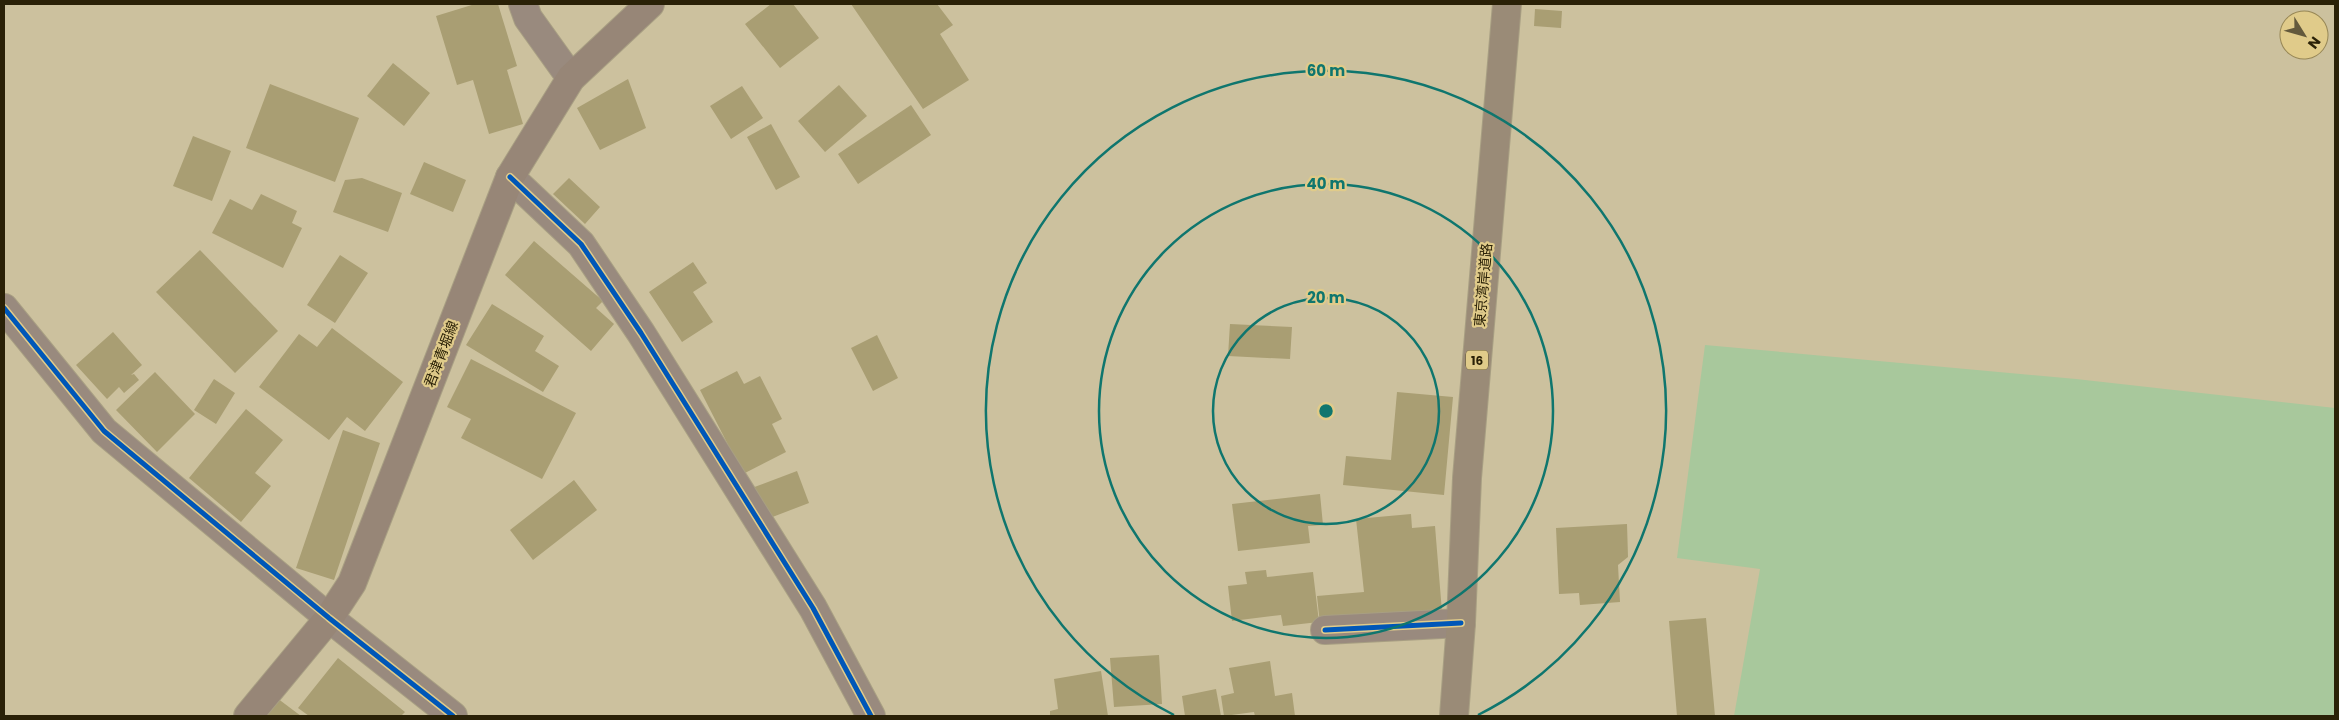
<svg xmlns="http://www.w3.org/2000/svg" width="2339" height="720" font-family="Poppins,'Noto Sans JP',sans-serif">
	<rect width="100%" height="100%" fill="#ccc19e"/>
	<path fill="#a8c89c" d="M1705,345L2076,379L2335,408V716H1734L1760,569L1677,558Z"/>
	<path fill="#a99e73" d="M475,4H498L517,66L507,70L523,124L489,134L473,80L457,85L436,16Z
		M771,4H793L819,38L780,68L745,24Z
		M851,4H937L953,25L940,34L969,80L923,109Z
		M1535,9L1562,11L1561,28L1534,26Z
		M393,63L430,93L404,126L367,96Z
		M628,79L646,128L600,150L577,108Z
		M270,84L359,118L335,182L246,148Z
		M839,85L867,116L825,152L798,121Z
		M742,86L763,118L731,139L710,106Z
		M911,105L931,135L858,184L838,154Z
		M771,124L800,177L776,190L747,137Z
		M193,136L231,151L212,201L173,186Z
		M424,162L466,180L453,212L410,194Z
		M362,178L402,193L388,232L333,212L345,180Z
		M569,178L600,207L585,224L553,194Z
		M261,194L297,211L292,223L302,228L283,268L212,233L230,199L252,210Z
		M534,241L603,301L596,308L614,324L591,351L505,275Z
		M200,250L278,331L235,373L156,292Z
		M340,255L368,273L335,323L307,305Z
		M693,262L707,283L693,292L713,322L682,342L649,292Z
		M492,304L544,336L535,351L559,366L543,392L466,345Z
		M1230,324L1292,327L1290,359L1228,356Z
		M332,328L403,382L365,431L347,417L329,440L259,387L299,334L317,347Z
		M113,332L142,365L131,375L134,374L139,380L124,393L119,387L107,399L76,365Z
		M877,335L898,378L873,391L851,348Z
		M471,359L576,413L542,479L461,438L471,419L447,407Z
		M737,371L744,384L760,376L782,419L772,424L786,452L743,474L700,390Z
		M155,372L195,414L157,452L116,410Z
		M214,379L235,393L216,424L194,410Z
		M1397,392L1453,397L1444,495L1343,485L1346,456L1391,460Z
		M246,409L283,440L255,473L271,486L241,522L189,478Z
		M343,430L380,443L334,580L296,568Z
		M797,471L809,503L762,521L749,489Z
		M574,480L597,510L533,560L510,530Z
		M1320,494L1323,525L1308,526L1310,543L1238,551L1232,504Z
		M1411,514L1412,528L1435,526L1442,612L1320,624L1317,596L1364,592L1356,519Z
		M1627,524L1628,557L1618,565L1620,602L1580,605L1579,593L1559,594L1556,528Z
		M1266,570L1267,577L1313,572L1319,622L1283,626L1281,615L1232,621L1228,586L1247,584L1245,572Z
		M1706,618L1715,716H1677L1669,621Z
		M1159,655L1162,704L1114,707L1110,658Z
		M338,658L405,712L401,716H309L298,708Z
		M1270,661L1275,696L1292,693L1295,716H1255L1254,712L1224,716L1221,696L1234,693L1229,668Z
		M1101,671L1108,716H1050V711L1058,709L1054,679Z
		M1216,689L1221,716H1185L1182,696Z
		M277,698L301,716H263Z"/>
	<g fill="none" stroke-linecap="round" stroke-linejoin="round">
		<defs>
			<path id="minor" d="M523,4L528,18L571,78
				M510,177L581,244L641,333L813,608L871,716
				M4,308L104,431L329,618L453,716
				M1325,630L1461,623"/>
			<path id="secondary" d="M248,716L329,618L352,583L510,177L571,78L650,4"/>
			<path id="trunk" d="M1454,716L1461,623L1467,478L1507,4"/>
		</defs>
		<use href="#minor" stroke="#a89f83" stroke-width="30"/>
		<use href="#secondary" stroke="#a89f83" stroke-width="30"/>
		<use href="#trunk" stroke="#a89f83" stroke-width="30"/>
		<use href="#minor" stroke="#998a7e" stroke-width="28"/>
		<use href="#secondary" stroke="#978677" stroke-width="28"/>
		<use href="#trunk" stroke="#9a8b77" stroke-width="28"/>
		<defs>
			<path id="cycleway" d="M510,177L581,244L641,333L813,608L871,716
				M4,308L104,431L329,618L453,716
				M1325,630L1461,623"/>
		</defs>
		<use href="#cycleway" stroke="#e0cb8a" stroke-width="8"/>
		<use href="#cycleway" stroke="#0057b8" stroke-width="5"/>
	</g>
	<g fill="none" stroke="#0f766e" stroke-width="2.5">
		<circle cx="1326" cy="411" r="113"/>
		<circle cx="1326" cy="411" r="227"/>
		<path d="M1174 715A340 340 0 1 1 1478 715"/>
	</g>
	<g text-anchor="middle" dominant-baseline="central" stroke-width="4.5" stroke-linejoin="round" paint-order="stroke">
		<rect fill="#e0cb8a" stroke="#61542e" stroke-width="1" x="1466" y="350.5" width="22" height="19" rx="4"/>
		<g font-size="12" font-weight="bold" fill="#2a2107">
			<text x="1477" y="360">16</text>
		</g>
		<g font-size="14" fill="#2a2107" stroke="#e0cb8a">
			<text transform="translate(1483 285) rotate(-85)">東京湾岸道路</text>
			<text transform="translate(441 354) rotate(-69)">君津青堀線</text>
		</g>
	</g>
	<circle cx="1326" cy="411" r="8" fill="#0f766e" stroke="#e0cb8a" stroke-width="2.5"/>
	<g font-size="15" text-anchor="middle" font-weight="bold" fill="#0f766e" stroke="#e0cb8a" stroke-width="4.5" stroke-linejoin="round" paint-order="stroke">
		<text x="1326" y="76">60 m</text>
		<text x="1326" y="189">40 m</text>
		<text x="1326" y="303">20 m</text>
	</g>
	<rect width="2339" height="720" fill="none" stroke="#2a2107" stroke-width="10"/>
	<g transform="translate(2304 35) rotate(127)"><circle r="24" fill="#e0cb8a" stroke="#978756"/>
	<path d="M0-4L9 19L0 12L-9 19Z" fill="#63593c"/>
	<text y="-8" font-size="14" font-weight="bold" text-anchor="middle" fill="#2a2107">N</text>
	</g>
</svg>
